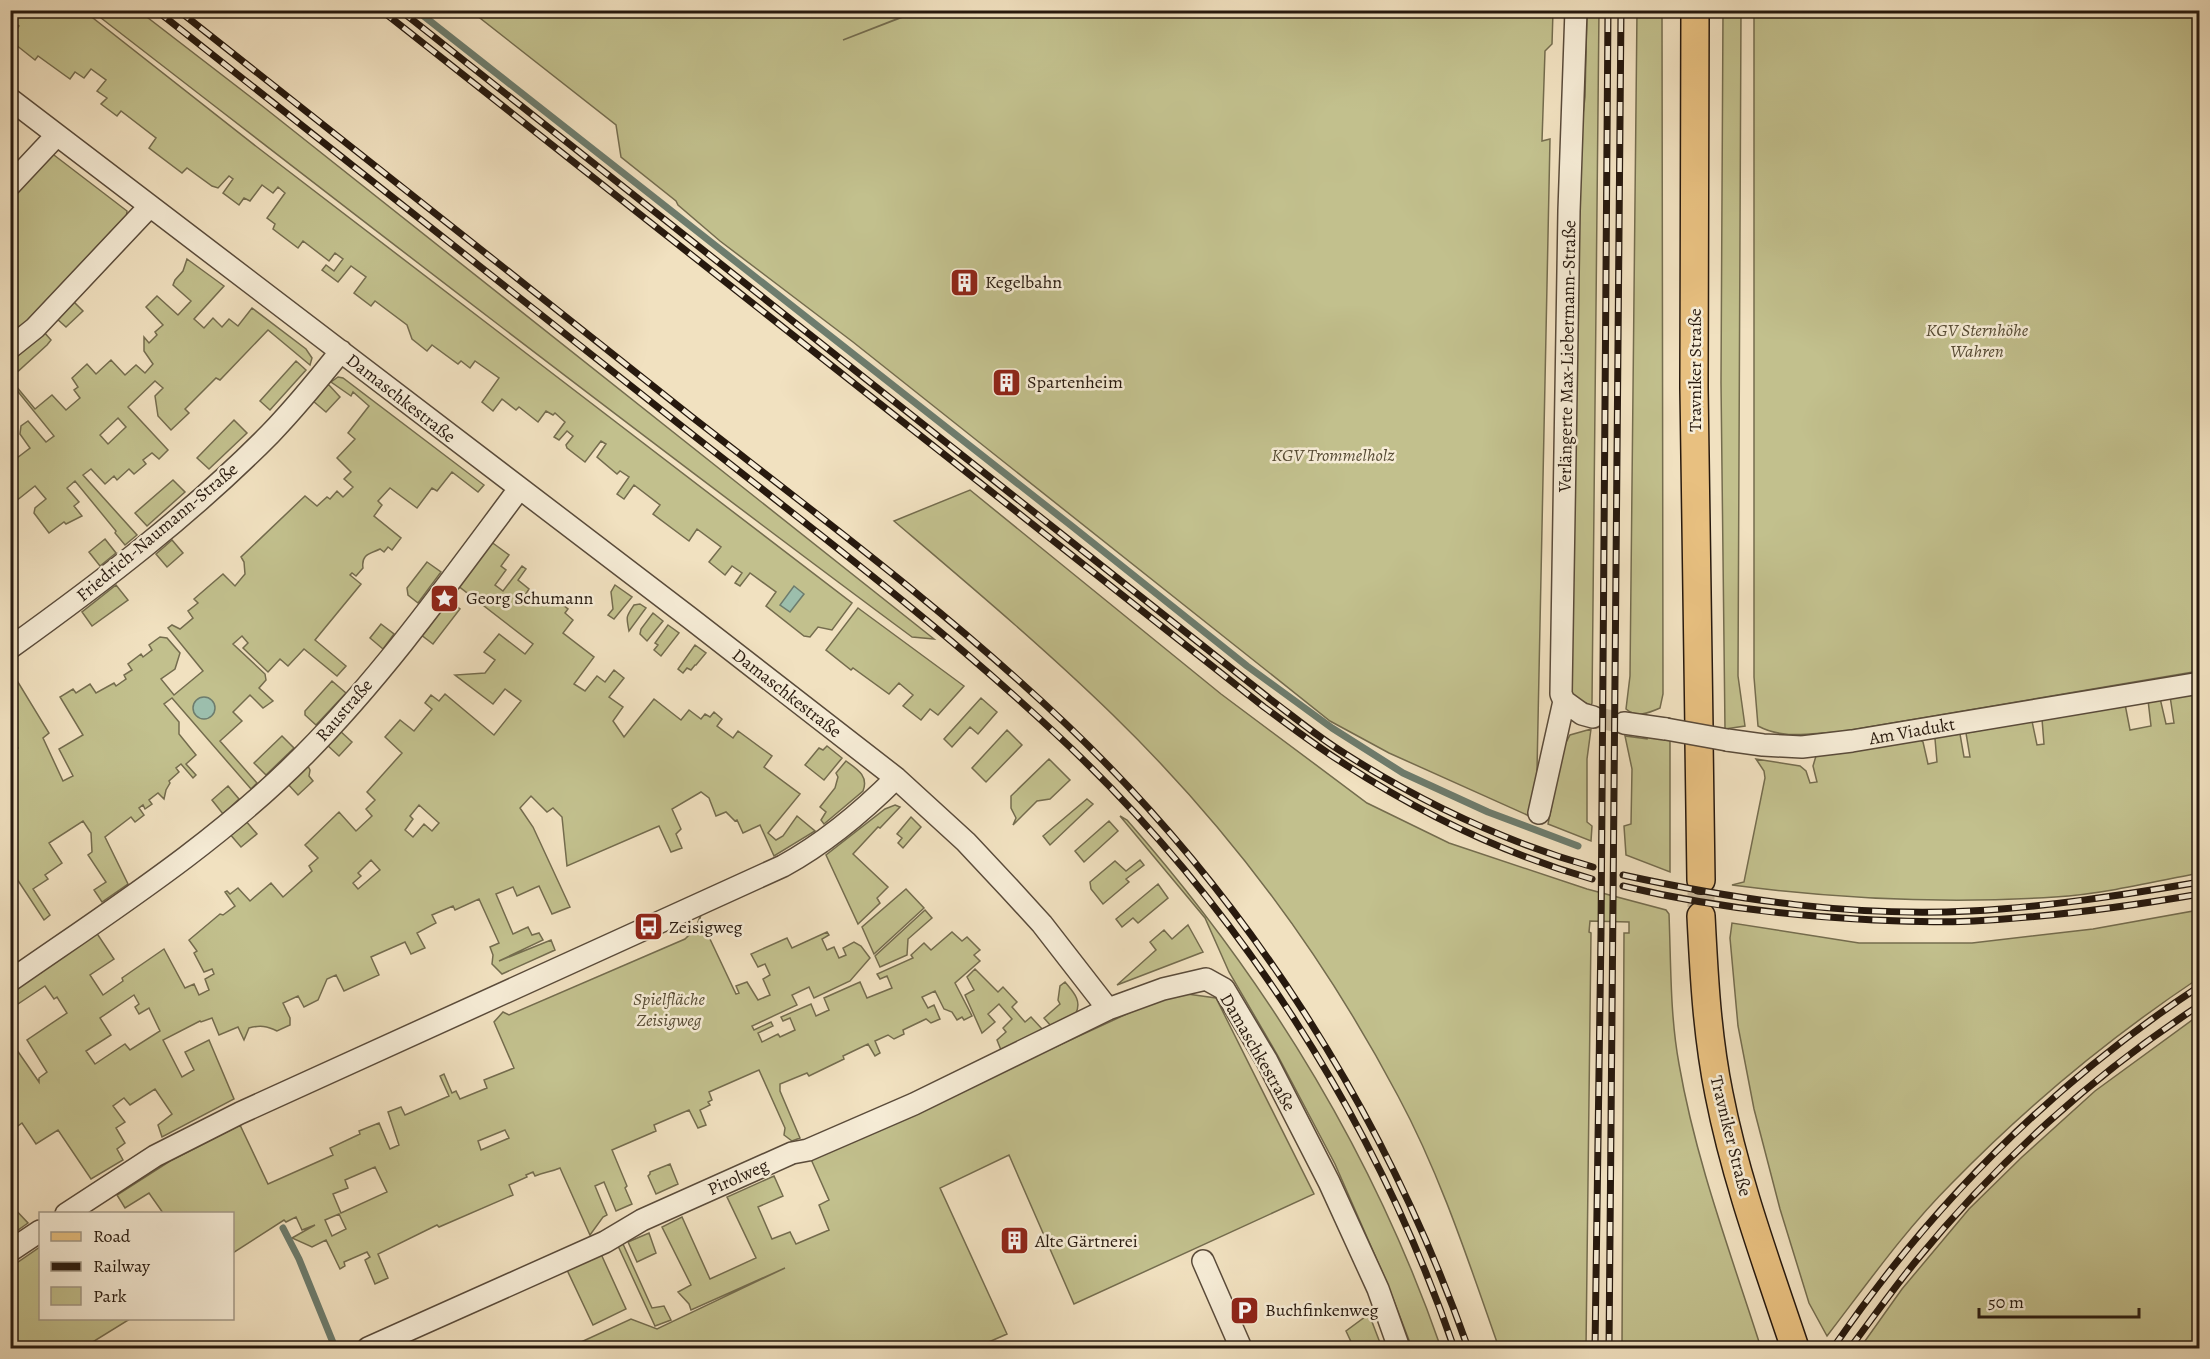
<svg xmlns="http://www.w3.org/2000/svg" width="2210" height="1359" font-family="Alegreya,serif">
	<rect width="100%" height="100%" fill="#f1e1c0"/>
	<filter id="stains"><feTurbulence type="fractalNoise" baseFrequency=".00333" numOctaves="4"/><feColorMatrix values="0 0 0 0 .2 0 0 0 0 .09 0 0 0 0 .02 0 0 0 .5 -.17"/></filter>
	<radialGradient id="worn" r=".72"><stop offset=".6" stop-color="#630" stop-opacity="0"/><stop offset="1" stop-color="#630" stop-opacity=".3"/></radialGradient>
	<path fill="#c2c08d" stroke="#746c4e" stroke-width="1.5" fill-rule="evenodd" d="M921,10L1553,11L1552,44L1545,51L1542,141L1550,139L1536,819L1389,753L1330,721L853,342L720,241L678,205L676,201L621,157L616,125L471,11H917L843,40Z
		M1599,10L1592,703L1591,705L1578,700L1571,692L1578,158L1585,97L1587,11Z
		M10,11H84L257,147L852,603L832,630L818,627L810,637L804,636L766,606L776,592L750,573L740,586L735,583L742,573L732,566L725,575L709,562L721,547L697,529L689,541L653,514L660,505L634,485L624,499L617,494L629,477L620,471L617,474L597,457L606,444L601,441L585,462L567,448L566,445L573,436L567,431L559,440L554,437L565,422L555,413L553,415L546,411L538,422L519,407L516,410L502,399L493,411L482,402L499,378L475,361L470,368L461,361L458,364L432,345L427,351L412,339L407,325L375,301L371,306L354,293L366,277L351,266L338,282L322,270L326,265L334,271L343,259L335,253L329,261L303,241L298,248L273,229L275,224L267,218L285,193L278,187L273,193L262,185L250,201L244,198L239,205L223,193L233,179L229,176L218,188L212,186L187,168L182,173L149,148L156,138L121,111L117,116L101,104L107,98L97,91L106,80L91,69L84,78L75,72L70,79L38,56L35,60L11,41V38L19,26L11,20Z
		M92,11H139L261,105L934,639L912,637C636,432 364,222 92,11Z
		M1637,11H1662L1663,694L1660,708C1649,713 1636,718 1626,709L1630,676Z
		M1723,11H1741L1738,676L1745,726L1725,729L1721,383Z
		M1754,11H2199V671L1839,732C1811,733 1784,740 1758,726L1754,677Z
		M50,152L127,211L126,221L28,320L11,335V195Z
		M187,259L224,286L194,319L204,328L213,318L222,327L229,319L238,326L252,308L306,349L312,358L310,365L268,330L220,380L216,378L185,409L189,413L171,430L158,416L155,396L163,388L155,381L128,407L168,450L159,459L152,453L143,460L146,464L134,474L129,469L117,480L114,476L105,484L91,469L83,475L137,535L125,545L115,533L116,531L75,481L67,488L79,502L74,506L82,516L66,524L64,522L49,533L34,513L35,508L46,499L35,486L11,505V458L13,461L30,448L20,434L21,426L28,421L46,442L54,436L11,383V380L35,409L52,395L66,410L80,398L74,390L78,387L72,378L87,364L96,374L111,360L125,375L136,365L145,373L153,364L144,351V337L149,343L157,335L155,332L163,325L146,307L157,296L178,315L191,301L173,285L175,280L183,271ZM118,418L126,427L108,444L100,435Z
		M74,302L83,311L66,327L56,318Z
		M43,331L51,340L47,345L14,375L11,370L10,359Z
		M296,361L306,370L270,410L260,401Z
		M338,377L343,378L484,485L478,492L452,472L437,491L432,488L417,508L390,488L378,501L382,505L374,516L401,538L392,550L388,547L384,552L380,549C370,554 361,554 363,568L356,576L352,573L350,575L361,584L315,640L346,666L337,676L304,649L288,666L280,659L268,672L243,648L248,643L242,636L233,644L265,674L266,680L259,688L273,701L263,708L250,695L233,712L242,721L220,741L257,783L251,789L172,698L164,704L179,722V734L196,755L186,764L196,775L193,778L181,764L176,768L179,772L169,781L170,783L166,790L164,799L158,793L149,800L152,804L145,809L143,805L139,808L144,815L135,822L131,817L105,837L128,884L102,902L94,890L106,882L88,855L92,852L91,833L83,821L49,843L62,863L45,875L48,879L33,889L50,915L44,920L11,870V786L16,782L11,774V753L18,748L11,735L10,669L49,733L43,738L63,781L73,776L59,749L83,735L60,697L73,689L76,693L90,684L96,693L114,683L116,686L126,679L124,675L132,670L128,664L141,654L143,657L152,650L149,645L160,637L167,638L180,653L175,669L161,679L174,695L203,671L168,628L172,625L180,629L193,618L188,611L198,603L194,599L223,574L235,586L245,574L244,562L241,557L305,496L317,506L327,497L330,499L337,491L343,497L353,487L344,479L351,472L337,458L355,439L348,433L369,406L353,392L351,396L331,382Z
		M328,384L340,397L326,412L313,401Z
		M234,420L247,433L209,469L197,458Z
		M173,480L185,492L147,526L135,513Z
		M970,490L1221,694L1367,803L1449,843L1587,889L1666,910L1669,914C1671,964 1670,1015 1679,1064C1696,1162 1731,1254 1761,1348H1622L1624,933H1629V922L1590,921L1589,932L1591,933L1586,1348H1499C1469,1263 1441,1176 1398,1096C1324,956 1227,826 1113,715C1043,647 968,584 894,521Z
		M105,539L116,553L100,566L89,552Z
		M172,540L183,553L167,567L156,554Z
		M490,541L509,555L501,566L506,570L495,585L503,591L522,566L526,569L518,580L529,589L522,600L527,604L534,595L545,603L551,596L568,609L565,613L573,620L563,633L594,657L574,684L585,691L597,676L605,682L614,670L624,678L609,697L623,707L613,721L624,737L654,699L681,720L689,710L701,719L705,714L710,717L714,712L722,719L717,726L733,738L738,731L772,756L764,767L800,794L768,833L776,840L783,836L797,816L815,831L774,856L760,825L743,833L737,820L735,821L726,812L716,816L709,798L701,792L672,809L681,829L676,834L682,848L671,852L659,826L567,866L562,817L553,808L547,812L531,796L520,808L533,827L570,907L552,914L539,886L517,896L513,887L496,894L513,934L528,927L532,935L539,933L543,940L499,961L551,940L555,950L502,974L492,964L493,955L490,947L499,943L479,899L455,910L453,906L432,915L436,923L417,933L425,948L411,954L405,942L371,957L379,975L344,991L336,975L327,979L318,1000L304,1007L298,996L283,1003L290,1018V1025L277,1031C267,1026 260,1025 249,1028L244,1040L238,1027L219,1035L212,1018L201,1022L200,1021L163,1040L182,1077L194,1070L185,1052L209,1040L234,1099L162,1137L158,1125L172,1114L155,1089L130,1105L124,1098L113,1106L125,1122L116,1128L125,1143L117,1149L123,1160L91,1179L58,1130L36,1144L22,1123L11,1131L10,1066L14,1058L11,1052L10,1040L39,1082V1078L47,1072L27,1040L67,1013L57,997L54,999L45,986L12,1008L11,991L96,932L114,959L90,975L103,995L123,981L122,978L164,949L185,988L194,984L199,995L209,990L205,979L214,974L212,969L204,972L194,953L197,951L189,940L220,914L223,915L235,906L225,892L227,891L230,894L238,888L250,901L271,883L283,897L312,871L309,866L318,858L305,845L339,812L356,831L372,816L366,809L375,800L367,792L402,753L385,737L400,720L414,731L432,709L425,703L431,695L439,701L445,694L494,735L521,701L505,689L493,704L455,675L485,673L495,660L484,652L499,634L525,654L533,644L457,585ZM419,805L439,823L432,831L424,824L413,837L405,830L413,819L410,816ZM371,860L380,870L358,889L353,883L361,876L358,873ZM134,995L139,1004L135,1007L139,1014L149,1008L160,1031L130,1050L125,1044L95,1064L86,1051L111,1035L100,1018Z
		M427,562L441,572L418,603L408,595L407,588Z
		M116,585L128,600L92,626L82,612Z
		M615,585L632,597L614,619L608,615L613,609L611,592Z
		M447,599L460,609L433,644L420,634Z
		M640,604L646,608L629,631C626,616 626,617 634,605Z
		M858,608L964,686L938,715L930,709L921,720L903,706L913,695L899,683L889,694L853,668L851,670L826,650Z
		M653,613L663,621L647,641L640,634L641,629Z
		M381,624L394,634L383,649L370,638Z
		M668,625L679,633L661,656L654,650L658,645L655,643Z
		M695,645L706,653L696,665H695L691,670L687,668L683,673L678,669Z
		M332,681L346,693L316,725L305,715V711Z
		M2199,693V873C2154,882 2102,894 2055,897C1947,904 1839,899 1732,885L1744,882L1765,778L1764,771L1756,759L1800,766L1806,771L1810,783L1817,782L1813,766L1816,756L1920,740L1923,742L1928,764L1937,762L1935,739L1938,737L1960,734L1964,757H1970L1966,733L2032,721L2037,745L2044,744L2042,719L2125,704L2130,730L2151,726L2148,700L2160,698L2166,724L2174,723L2170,696Z
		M981,698L997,712L978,734L970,727L952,747L944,739Z
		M1591,729L1587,759V822L1592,826L1591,841L1548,824L1563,748L1570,735Z
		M339,730L352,742L339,756L326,744Z
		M1007,730L1022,745L986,782L972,768Z
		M1647,732L1670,737V872L1626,855L1624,826L1631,824L1632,769L1625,736L1647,739Z
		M282,736L294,748L266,775L254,763Z
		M827,746L842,758L824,780L805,765L819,748L823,750Z
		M1049,759L1070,780L1050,799L1037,801L1013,825L1016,818L1011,808V796Z
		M846,761C857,769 869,776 863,791L824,824L821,820L826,812L820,807L835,788L838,777L836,773Z
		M307,764L310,770L309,776L313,781L298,795L287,783Z
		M228,786L239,799L223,814L212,800Z
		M1087,799L1093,804L1050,845L1043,836Z
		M895,805L900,807L880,828L878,827L853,854L888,887L877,898L880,903L858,924L826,855L885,809Z
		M1120,816L1127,820C1264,976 1373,1152 1441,1348H1412L1387,1283L1335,1164L1278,1056L1229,972L1205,918Z
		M911,817L921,827L903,848L898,843L902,838L897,834Z
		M245,820L257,834L241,847L229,833Z
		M1109,821L1118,831L1084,862L1075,851Z
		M1140,860L1144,865L1126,879L1129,882L1103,904L1091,889L1090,882L1115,861L1126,871Z
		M1158,884L1168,898L1138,923L1133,918L1122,927L1116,919Z
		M906,889L924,908L874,954L862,927Z
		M925,910L932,918L908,939L907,955L880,967L875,956Z
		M2199,910V978C2109,1038 2027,1106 1951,1184C1905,1230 1867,1284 1827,1336L1809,1303L1780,1209L1754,1109L1738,1026L1730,938L1732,923L1859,943H1972L2093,929Z
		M702,912L700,918L736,994L739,993L736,986L747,982L758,1000L770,995L763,979L770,975L765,964L758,967L751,954L787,938L792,948L827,932L829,935L822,939L827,950L834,947L839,958L846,955L843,948L854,942L861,946L870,958L850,981L814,998L809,987L792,995L797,1005L752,1026L754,1030L771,1022L773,1026L758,1033L762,1042L778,1034L780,1037L795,1030L790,1018L783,1021L781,1017L811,1004L816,1016L829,1010L824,998L860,982L867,998L892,988L887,976L880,979L877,974L913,958L911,955L924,943L931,950L952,932L962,941L967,937L980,950L974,955L980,961L955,983L972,1016L964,1020L962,1017L957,1020L952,1012L944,1009L935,991L922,997L928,1008L934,1005L940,1019L931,1023L926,1019L903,1030L904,1034L894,1039L888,1035L875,1041L880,1053L875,1056L868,1044L843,1056L844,1059L809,1076L807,1073L780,1084V1091L800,1138L792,1141L784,1135L785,1128L759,1070L709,1092L712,1100L708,1102L710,1105L700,1110L706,1125L698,1128L689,1110L654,1125L656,1131L612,1150L627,1186L625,1188L632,1204L616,1211L604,1182L595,1186L607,1215L603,1217L590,1235L560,1168C551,1172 544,1172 535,1176L533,1172L526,1175L527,1177L509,1185L513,1195L439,1227L437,1225L378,1254L388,1278L375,1284L365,1260L370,1257L367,1252L344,1262L345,1266L340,1269L326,1240L312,1247L292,1238L315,1225L302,1230L296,1217L286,1222L284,1220L233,1253L232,1214L163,1213L149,1193L125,1208L117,1195L170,1161L240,1125L268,1184L333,1155L330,1148L360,1134L359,1131L379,1123L390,1149L399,1145L388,1112L401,1107L405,1115L449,1096L440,1076L444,1074L452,1093L456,1091L460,1099L487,1088L484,1080L514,1068L494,1022L503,1012L509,1015L685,939L695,929ZM505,1130L509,1138L481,1150L478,1141ZM375,1167L387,1192L341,1213L333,1194L348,1188L345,1180ZM339,1214L346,1229L332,1236L325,1220Z
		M1188,925L1203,952L1117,985L1156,950L1150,942L1164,930L1172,939Z
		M975,969L998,992L1003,987L1017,1002L1012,1007L1025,1022L1031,1017L1043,1030L1001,1050L997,1040L1006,1032L1003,1028L1012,1019L999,1004L988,1014L995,1022L982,1033L965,995L974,990L967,977Z
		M1065,982C1073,992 1082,1000 1076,1013L1051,1026L1044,1018L1060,1004L1058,1000L1060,986Z
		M1180,993L1216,998L1314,1194L1074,1304L1009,1155L940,1188L1007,1334L975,1348H568L631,1319L657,1329L785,1268L691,1310L689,1304L678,1292L691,1285L662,1227L682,1217L710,1279L756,1258L727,1197L774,1176L783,1196L758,1207L772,1239L790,1232L796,1244L829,1230L819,1205L829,1200L810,1157L913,1113L1131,1012Z
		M2199,1015V1348H1860L1902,1289L1969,1209L2022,1157L2095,1091Z
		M670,1164L678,1184L656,1194L648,1176L650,1174V1172Z
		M11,1205L28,1223L11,1235H10Z
		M649,1233L656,1253L637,1262L628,1242Z
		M623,1244L652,1308L664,1306L671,1320L655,1326L618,1246Z
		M40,1247V1318L130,1319L83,1348H11V1267Z
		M601,1254L626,1309L593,1325L567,1270Z
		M1369,1314L1382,1348H1354L1346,1331Z"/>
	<path fill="#9cbeac" stroke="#6d7c6d" stroke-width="1.5" d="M794,586L804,594L790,612L780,605Z
		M193 708a11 11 0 1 1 22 0a11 11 0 1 1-22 0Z"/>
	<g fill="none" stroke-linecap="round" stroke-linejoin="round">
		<path stroke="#6d7c6d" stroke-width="7" d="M416,10L1073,527L1247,666L1332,728L1403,773L1488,812L1578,846
			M283,1228L299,1259L334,1345H336"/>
		<path stroke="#c9b99c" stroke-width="21" stroke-dasharray="21 10" stroke-linecap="butt" d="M1593,717L1624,723"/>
		<path stroke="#c9b99c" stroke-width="27" stroke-dasharray="27 14" stroke-linecap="butt" d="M1701,880V916"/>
		<defs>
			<path id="minor" d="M10,99L690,618L896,778L966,842L1010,889L1042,924L1108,1009
				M10,185L56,136
				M10,348L35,328L150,206
				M10,648C102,582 191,514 270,434C295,408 318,380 341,351
				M1564,701L1561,694L1569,211L1576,10
				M1564,701L1582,714L1593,717
				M1624,723L1666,729
				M1727,740L1763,745L1802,747L1852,741L2200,683
				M1539,813L1564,701
				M10,981C112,910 217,843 305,754C385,673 451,580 519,489
				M66,1214L155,1156L240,1113L783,866C825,843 862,812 896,778
				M10,1251L40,1231
				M1203,1261L1241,1348
				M368,1348L605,1242L642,1220L792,1153L808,1150L914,1104L1108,1009L1163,989L1206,979L1224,989L1267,1061L1329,1182L1378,1289L1399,1348"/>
			<path id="major" d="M1695,10L1694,388L1699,729
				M1699,741L1701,880
				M1701,916C1704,975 1707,1035 1719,1094C1736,1181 1767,1264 1795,1348"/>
		</defs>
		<use href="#minor" stroke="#5a4b3a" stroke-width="24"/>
		<use href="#major" stroke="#27190e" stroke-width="30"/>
		<use href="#minor" stroke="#f6ecd6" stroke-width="21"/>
		<use href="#major" stroke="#e8c080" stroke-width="27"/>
		<defs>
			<path id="rail" d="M156,10C330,148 505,286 679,424C806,524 935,621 1054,732C1235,900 1374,1115 1454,1348
				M178,10C350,146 521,281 692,417C819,516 949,613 1066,724C1248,897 1385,1112 1468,1348
				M381,10L1264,707C1290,726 1316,746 1343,763C1420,813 1504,854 1592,879
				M400,10L1270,699C1294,717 1318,737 1344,753C1421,802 1505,842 1593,867
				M1623,875C1737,900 1853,917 1970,911C2047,907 2123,895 2200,882
				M1623,886C1706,906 1789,916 1874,920C1907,921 1941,923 1974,921C2050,917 2125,907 2200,894
				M1595,1348L1601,933L1608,10
				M1609,1348L1621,10
				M1833,1348C1931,1205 2054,1082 2200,986
				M1850,1348C1872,1319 1893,1289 1916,1261C1996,1163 2094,1074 2200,1005"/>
		</defs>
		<use href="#rail" stroke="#27190e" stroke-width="7"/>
		<use href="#rail" stroke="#f6ecd6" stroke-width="4.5" stroke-dasharray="14" stroke-linecap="butt"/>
		<defs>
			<path id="minor-bridge" d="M1666,729L1727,740"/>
		</defs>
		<use href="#minor-bridge" stroke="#5a4b3a" stroke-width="24" stroke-linecap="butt"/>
		<use href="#minor-bridge" stroke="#f6ecd6" stroke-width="21"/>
	</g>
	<defs>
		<symbol id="building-square" viewBox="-11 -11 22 22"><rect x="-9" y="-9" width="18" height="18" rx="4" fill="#8f2418" stroke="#f6ecd6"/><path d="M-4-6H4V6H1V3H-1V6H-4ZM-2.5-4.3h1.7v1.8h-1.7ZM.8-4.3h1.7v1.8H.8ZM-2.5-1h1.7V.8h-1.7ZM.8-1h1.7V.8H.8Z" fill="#fff"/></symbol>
		<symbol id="sight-square" viewBox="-11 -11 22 22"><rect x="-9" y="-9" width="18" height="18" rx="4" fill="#8f2418" stroke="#f6ecd6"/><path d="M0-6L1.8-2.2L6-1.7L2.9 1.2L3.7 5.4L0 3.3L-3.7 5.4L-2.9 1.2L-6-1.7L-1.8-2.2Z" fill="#fff"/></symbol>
		<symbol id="bus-square" viewBox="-11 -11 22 22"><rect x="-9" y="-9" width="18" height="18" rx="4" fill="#8f2418" stroke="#f6ecd6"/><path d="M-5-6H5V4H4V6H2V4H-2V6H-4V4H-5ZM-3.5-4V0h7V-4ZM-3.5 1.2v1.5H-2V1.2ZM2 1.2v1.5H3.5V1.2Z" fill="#fff"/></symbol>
		<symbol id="parking-square" viewBox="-11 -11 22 22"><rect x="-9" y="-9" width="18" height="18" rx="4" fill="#8f2418" stroke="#f6ecd6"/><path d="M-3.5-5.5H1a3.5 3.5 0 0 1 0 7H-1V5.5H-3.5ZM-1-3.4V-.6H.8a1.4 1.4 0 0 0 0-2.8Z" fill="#fff"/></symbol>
	</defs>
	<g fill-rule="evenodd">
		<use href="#building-square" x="948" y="266" width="33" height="33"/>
		<use href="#building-square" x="990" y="366" width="33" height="33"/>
		<use href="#sight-square" x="428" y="582" width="33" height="33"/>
		<use href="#bus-square" x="632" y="910" width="33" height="33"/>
		<use href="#building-square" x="998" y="1224" width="33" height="33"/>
		<use href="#parking-square" x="1228" y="1294" width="33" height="33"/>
	</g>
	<g text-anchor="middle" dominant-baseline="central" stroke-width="5" stroke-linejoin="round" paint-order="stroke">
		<g font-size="18" fill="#27190e" stroke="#f6ecd6" text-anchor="start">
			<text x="985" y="282">Kegelbahn</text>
			<text x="1027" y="382">Spartenheim</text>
			<text x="466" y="598">Georg Schumann</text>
			<text x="669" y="927">Zeisigweg</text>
			<text x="1035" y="1241">Alte Gärtnerei</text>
			<text x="1265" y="1310">Buchfinkenweg</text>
		</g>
		<g font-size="18" font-style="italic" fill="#564b34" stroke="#f6ecd6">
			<text x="1977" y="330">KGV Sternhöhe<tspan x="1977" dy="21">Wahren</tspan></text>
			<text x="1333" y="455">KGV Trommelholz</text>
			<text x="669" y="999">Spielfläche<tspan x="669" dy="21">Zeisigweg</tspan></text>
		</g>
		<g font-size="18" fill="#27190e" stroke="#f6ecd6">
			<text transform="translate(1567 356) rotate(-89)">Verlängerte Max-Liebermann-Straße</text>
			<text transform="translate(1695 370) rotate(-90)">Travniker Straße</text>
			<text transform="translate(401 398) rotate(38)">Damaschkestraße</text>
			<text transform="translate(157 532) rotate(-40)">Friedrich-Naumann-Straße</text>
			<text transform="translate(787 693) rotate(38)">Damaschkestraße</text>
			<text transform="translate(344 710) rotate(-49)">Raustraße</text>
			<text transform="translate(1912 731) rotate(-10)">Am Viadukt</text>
			<text transform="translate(1258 1052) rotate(60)">Damaschkestraße</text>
			<text transform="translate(1731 1136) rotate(76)">Travniker Straße</text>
			<text transform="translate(738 1177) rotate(-24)">Pirolweg</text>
		</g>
	</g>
	<rect width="2210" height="1359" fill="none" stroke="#f1e1c0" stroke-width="36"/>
	<rect x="12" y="12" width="2186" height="1335" fill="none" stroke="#27190e" stroke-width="3"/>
	<rect x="18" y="18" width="2174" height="1323" fill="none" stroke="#27190e" stroke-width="1.5"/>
	<rect x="39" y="1212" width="195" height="108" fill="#f6ecd6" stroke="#a39886" stroke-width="1.5"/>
	<rect x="51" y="1232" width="30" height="9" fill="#e8c080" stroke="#a39886" stroke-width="1.5"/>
	<text x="93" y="1242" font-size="18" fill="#27190e">Road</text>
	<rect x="51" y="1262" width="30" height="9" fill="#27190e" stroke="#a39886" stroke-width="1.5"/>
	<text x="93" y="1272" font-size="18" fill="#27190e">Railway</text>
	<rect x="51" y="1287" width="30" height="18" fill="#c2c08d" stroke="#a39886" stroke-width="1.5"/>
	<text x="93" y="1302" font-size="18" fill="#27190e">Park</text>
	<path d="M1979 1308v9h160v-9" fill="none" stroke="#27190e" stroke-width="3"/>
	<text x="1988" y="1308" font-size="18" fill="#27190e" stroke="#f6ecd6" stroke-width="4.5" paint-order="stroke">50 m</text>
	<rect width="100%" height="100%" filter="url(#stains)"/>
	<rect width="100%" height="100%" fill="url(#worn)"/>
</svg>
